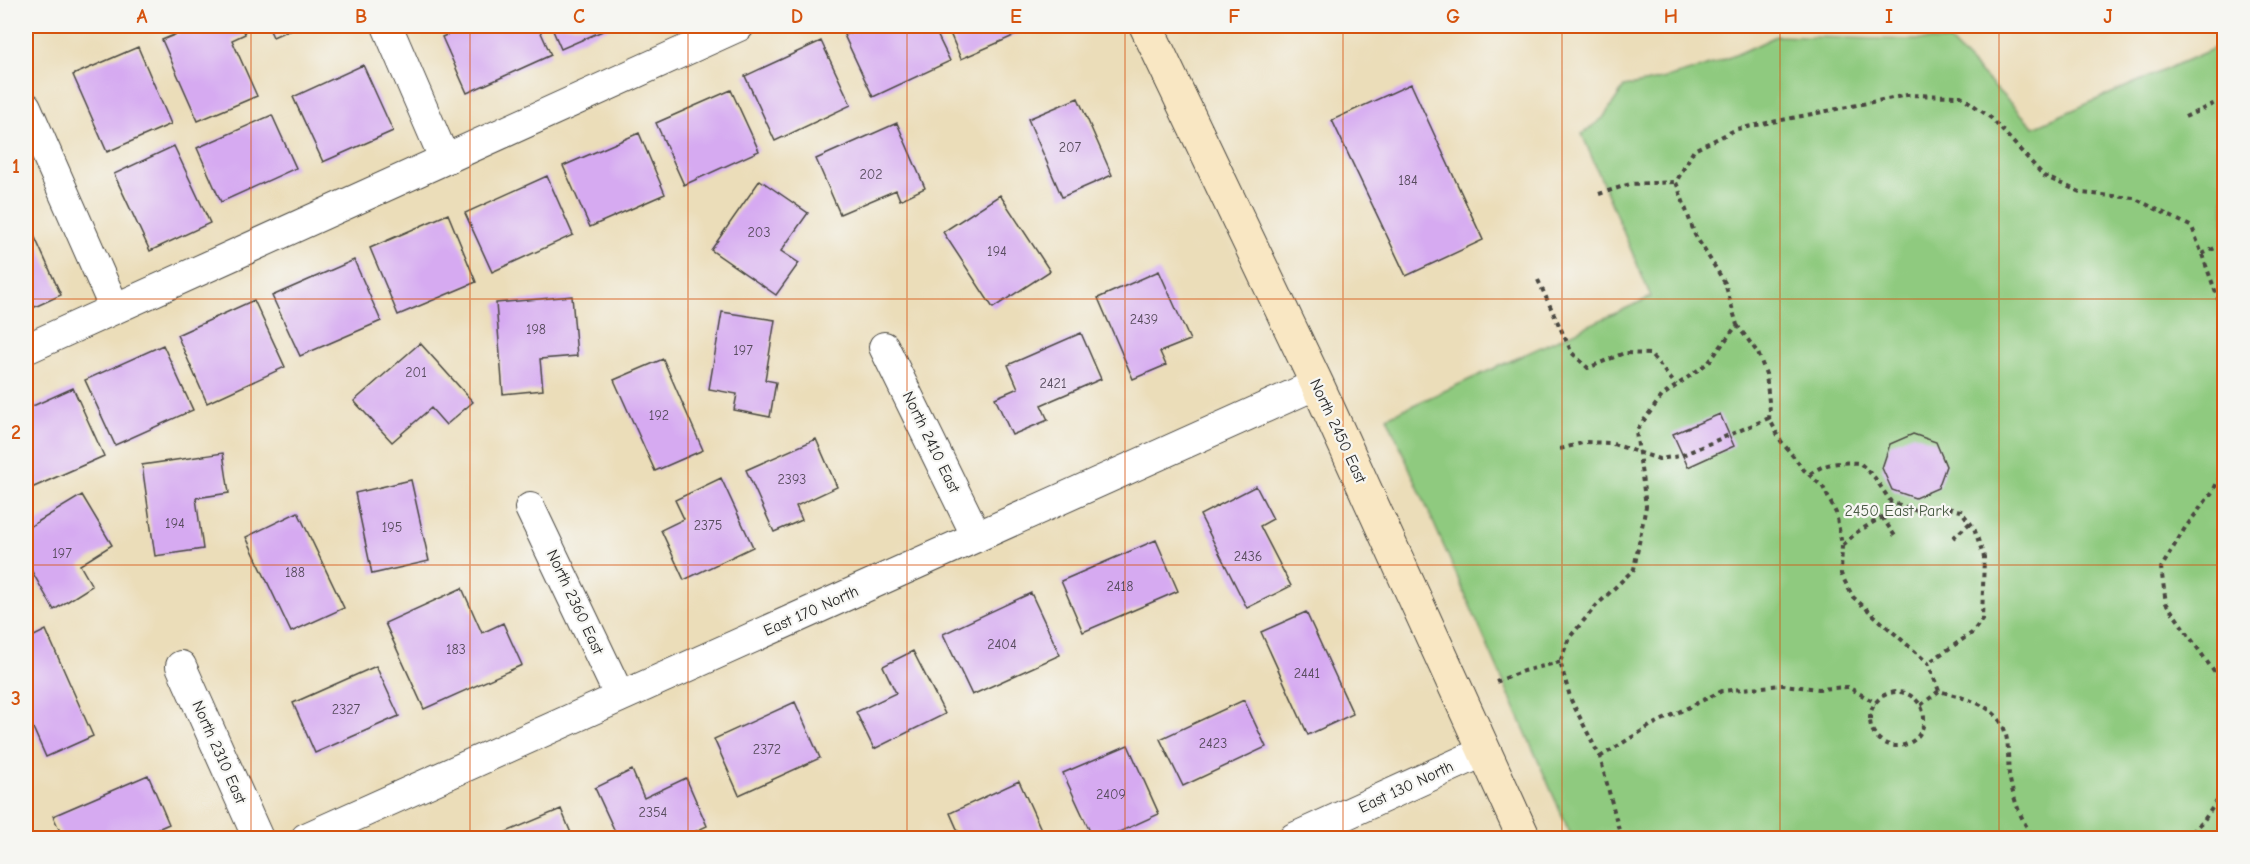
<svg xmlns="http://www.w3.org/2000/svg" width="2250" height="864" font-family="'Comic Neue',sans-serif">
	<rect width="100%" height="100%" fill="#f6f6f2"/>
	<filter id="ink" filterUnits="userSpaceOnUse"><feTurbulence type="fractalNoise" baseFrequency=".0167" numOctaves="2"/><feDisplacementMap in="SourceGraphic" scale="12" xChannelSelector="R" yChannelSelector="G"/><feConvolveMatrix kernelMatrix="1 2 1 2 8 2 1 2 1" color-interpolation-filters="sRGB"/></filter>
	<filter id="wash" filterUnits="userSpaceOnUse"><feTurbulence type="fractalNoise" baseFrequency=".008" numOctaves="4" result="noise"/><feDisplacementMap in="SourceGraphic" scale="24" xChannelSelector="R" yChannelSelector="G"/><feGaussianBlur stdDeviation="1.35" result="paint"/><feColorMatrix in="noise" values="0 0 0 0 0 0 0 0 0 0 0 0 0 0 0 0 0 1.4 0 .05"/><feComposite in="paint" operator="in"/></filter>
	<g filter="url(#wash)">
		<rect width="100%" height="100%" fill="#ebddb9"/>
		<path fill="#8fca7f" stroke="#5d7a55" stroke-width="1.5" d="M1776,36L1949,41L2034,127L2224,44V838H1572L1387,417L1651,297L1582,134L1603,118L1624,87C1680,77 1725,62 1776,36Z"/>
		<g id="blocks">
			<path fill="#d6aaf1" d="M196,26H242L245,34L232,40L257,96L198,121L162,40Z
				M268,26H298L273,37Z
				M467,26H538L551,55L467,93L442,37Z
				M551,26H614L561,49Z
				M864,26H933L950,61L873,97L844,35Z
				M947,26H1036L961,59Z
				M821,41L851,105L775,141L745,76Z
				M138,47L171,124L107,152L73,75Z
				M363,65L393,131L323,162L293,97Z
				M1411,84L1483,240L1406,276L1332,120Z
				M731,90L759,151L684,185L656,123Z
				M1078,98L1112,175L1062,197L1028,119Z
				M272,115L296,168L221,202L197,148Z
				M897,123L925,188L900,200L896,190L840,214L816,159Z
				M639,133L665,194L590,227L563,166Z
				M174,146L210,223L150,251L114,174Z
				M547,176L573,235L492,272L465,213Z
				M760,180L808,213L781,251L799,263L776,295L711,250Z
				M1000,195L1050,271L993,308L943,232Z
				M448,214L476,282L398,315L370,248Z
				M28,222L61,295L26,311V223Z
				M354,260L381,321L300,356L272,296Z
				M1159,271L1190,340L1160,352L1166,365L1133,379L1098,298Z
				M572,296L577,356L540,359L543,390L503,394L496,303Z
				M254,300L285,367L207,403L177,335Z
				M722,312L775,320L765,380L776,382L770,417L734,410L737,394L709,389Z
				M1081,333L1101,379L1041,405L1048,420L1012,435L995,398L1018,388L1008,365Z
				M420,343L473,402L446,425L431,408L392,442L354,401Z
				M163,345L193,410L115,445L85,380Z
				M663,359L703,450L655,471L614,380Z
				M73,388L104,456L27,490L26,409Z
				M1720,414L1734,446L1688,467L1673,434Z
				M1913,434L1936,442L1946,466L1938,488L1915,498L1892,490L1882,468L1890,444Z
				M816,439L837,487L796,506L802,520L774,532L746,470Z
				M223,453L229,493L196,498L203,549L155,556L142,465Z
				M721,478L753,547L684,580L661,530L684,519L675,500Z
				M411,480L429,561L372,574L355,493Z
				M1256,486L1273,519L1260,526L1291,586L1247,608L1200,515Z
				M82,495L112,545L80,565L92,586L54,610L26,561V529Z
				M298,512L344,608L291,632L246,537Z
				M1156,540L1178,591L1083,632L1061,581Z
				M462,588L482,633L503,623L522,665L424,709L385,623Z
				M1031,593L1060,655L972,695L943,634Z
				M1306,612L1353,714L1308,735L1261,632Z
				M46,630L93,736L46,757L26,712V640Z
				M913,651L945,714L874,749L856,712L896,693L883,666Z
				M376,666L399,716L315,753L293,703Z
				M1244,700L1266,747L1183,786L1160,739Z
				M795,702L820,758L739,795L714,739Z
				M1128,745L1159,814L1106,838H1093L1063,773Z
				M632,770L644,798L686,778L707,826L694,832L697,838H618L595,788Z
				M148,775L169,824L137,838H63L53,816Z
				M1019,781L1045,838H961L950,813Z
				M561,809L573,838H492Z"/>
		</g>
	</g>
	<g filter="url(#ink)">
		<use href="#blocks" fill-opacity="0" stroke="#484640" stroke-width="1.5"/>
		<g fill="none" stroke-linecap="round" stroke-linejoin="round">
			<defs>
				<path id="street" d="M387,26L444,158
					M26,107L114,307
					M884,347L977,537
					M26,349L739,26
					M530,508L620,697
					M181,666L258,838
					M306,838L1317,384
					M1294,838L1485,751"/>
				<path id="secondary" d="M1146,26L1317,384L1524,838"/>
			</defs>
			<use href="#street" stroke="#484640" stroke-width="32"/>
			<use href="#secondary" stroke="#484640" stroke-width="35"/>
			<path stroke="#484640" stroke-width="4" stroke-dasharray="4.5 4.5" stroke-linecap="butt" d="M2185,117L2224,99
				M1599,194L1630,184L1676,182
				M2202,254L2224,244
				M1538,280L1572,353L1588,368L1624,353L1650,354L1676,385
				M1737,325L1758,353L1766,374L1770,411L1769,418L1781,441L1804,470L1823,487L1836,513L1842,545L1841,574L1853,597L1928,663L1939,691
				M1560,449L1586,442L1610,443L1659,459L1680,456L1769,418
				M2224,468L2213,491L2185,528L2161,568L2166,603L2224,686
				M1810,474C1826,462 1841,462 1860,463L1875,478L1891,502L1920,512L1943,507L1961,511L1974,528L1984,557L1982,620L1972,633L1928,663
				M1882,517L1895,536
				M1953,538L1970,523
				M1843,545L1857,532L1884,516L1891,502
				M1496,682L1523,671L1560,662
				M1870 719a27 27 0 1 1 54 0a27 27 0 1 1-54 0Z
				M1921,705L1939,691C1956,696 1985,702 1997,717C2011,733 2007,755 2009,774C2013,798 2020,819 2034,838
				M1600,757L1650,726L1722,691L1782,685L1819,689L1848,687L1876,703
				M1621,838L1600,757L1571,700L1560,662L1569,638L1596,606L1634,569L1646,506L1636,431L1662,396L1709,362L1737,325L1725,283L1695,235L1676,182L1694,150L1737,129L1907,95L1961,96L1991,118L2044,176L2082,193L2134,198L2192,227L2224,315
				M2185,838L2204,820L2224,791"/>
			<use href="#street" stroke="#fff" stroke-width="30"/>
			<use href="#secondary" stroke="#f9e7c3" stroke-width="33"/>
		</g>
	</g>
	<path fill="none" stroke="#d5540f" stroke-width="1.5" stroke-opacity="0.55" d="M251,26V838M470,26V838M688,26V838M907,26V838M1125,26V838M1343,26V838M1562,26V838M1780,26V838M1999,26V838M26,299H2224M26,565H2224"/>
	<g text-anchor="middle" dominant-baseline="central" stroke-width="4.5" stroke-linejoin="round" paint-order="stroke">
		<g font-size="14" fill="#564b5c">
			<text x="1070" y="147">207</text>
			<text x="871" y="174">202</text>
			<text x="1408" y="180">184</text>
			<text x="759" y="232">203</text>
			<text x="997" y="251">194</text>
			<text x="1144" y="319">2439</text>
			<text x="536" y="329">198</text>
			<text x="743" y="350">197</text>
			<text x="416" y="372">201</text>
			<text x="1053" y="383">2421</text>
			<text x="659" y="415">192</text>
			<text x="792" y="479">2393</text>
			<text x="175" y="523">194</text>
			<text x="708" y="525">2375</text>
			<text x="392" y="527">195</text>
			<text x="62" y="553">197</text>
			<text x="1248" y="556">2436</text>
			<text x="295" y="572">188</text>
			<text x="1120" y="586">2418</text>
			<text x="1002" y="644">2404</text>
			<text x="456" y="649">183</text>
			<text x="1307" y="673">2441</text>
			<text x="346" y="709">2327</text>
			<text x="1213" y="743">2423</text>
			<text x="767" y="749">2372</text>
			<text x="1111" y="794">2409</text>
			<text x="653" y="812">2354</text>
		</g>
		<g font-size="16" fill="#2b2b2b" stroke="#f6f6f2">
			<text transform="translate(1338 431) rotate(65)">North 2450 East</text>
			<text transform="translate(931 442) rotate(64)">North 2410 East</text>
			<text transform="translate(575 602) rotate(65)">North 2360 East</text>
			<text transform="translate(811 611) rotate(-24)">East 170 North</text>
			<text transform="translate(219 752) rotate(66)">North 2310 East</text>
			<text transform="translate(1406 787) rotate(-25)">East 130 North</text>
		</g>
		<g font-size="16" fill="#495b44" stroke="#f6f6f2">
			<text x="1897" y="511">2450 East Park</text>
		</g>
	</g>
	<rect width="2250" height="864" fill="none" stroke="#f6f6f2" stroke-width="66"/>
	<rect x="33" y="33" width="2184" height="798" fill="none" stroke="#d5540f" stroke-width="2"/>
	<g font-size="20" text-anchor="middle" font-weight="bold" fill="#d5540f">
		<text x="142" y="23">A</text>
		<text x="361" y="23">B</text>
		<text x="579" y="23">C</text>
		<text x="797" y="23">D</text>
		<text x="1016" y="23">E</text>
		<text x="1234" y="23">F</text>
		<text x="1453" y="23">G</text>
		<text x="1671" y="23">H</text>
		<text x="1889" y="23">I</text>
		<text x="2108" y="23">J</text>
		<text x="16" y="173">1</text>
		<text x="16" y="439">2</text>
		<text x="16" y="705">3</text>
	</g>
</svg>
